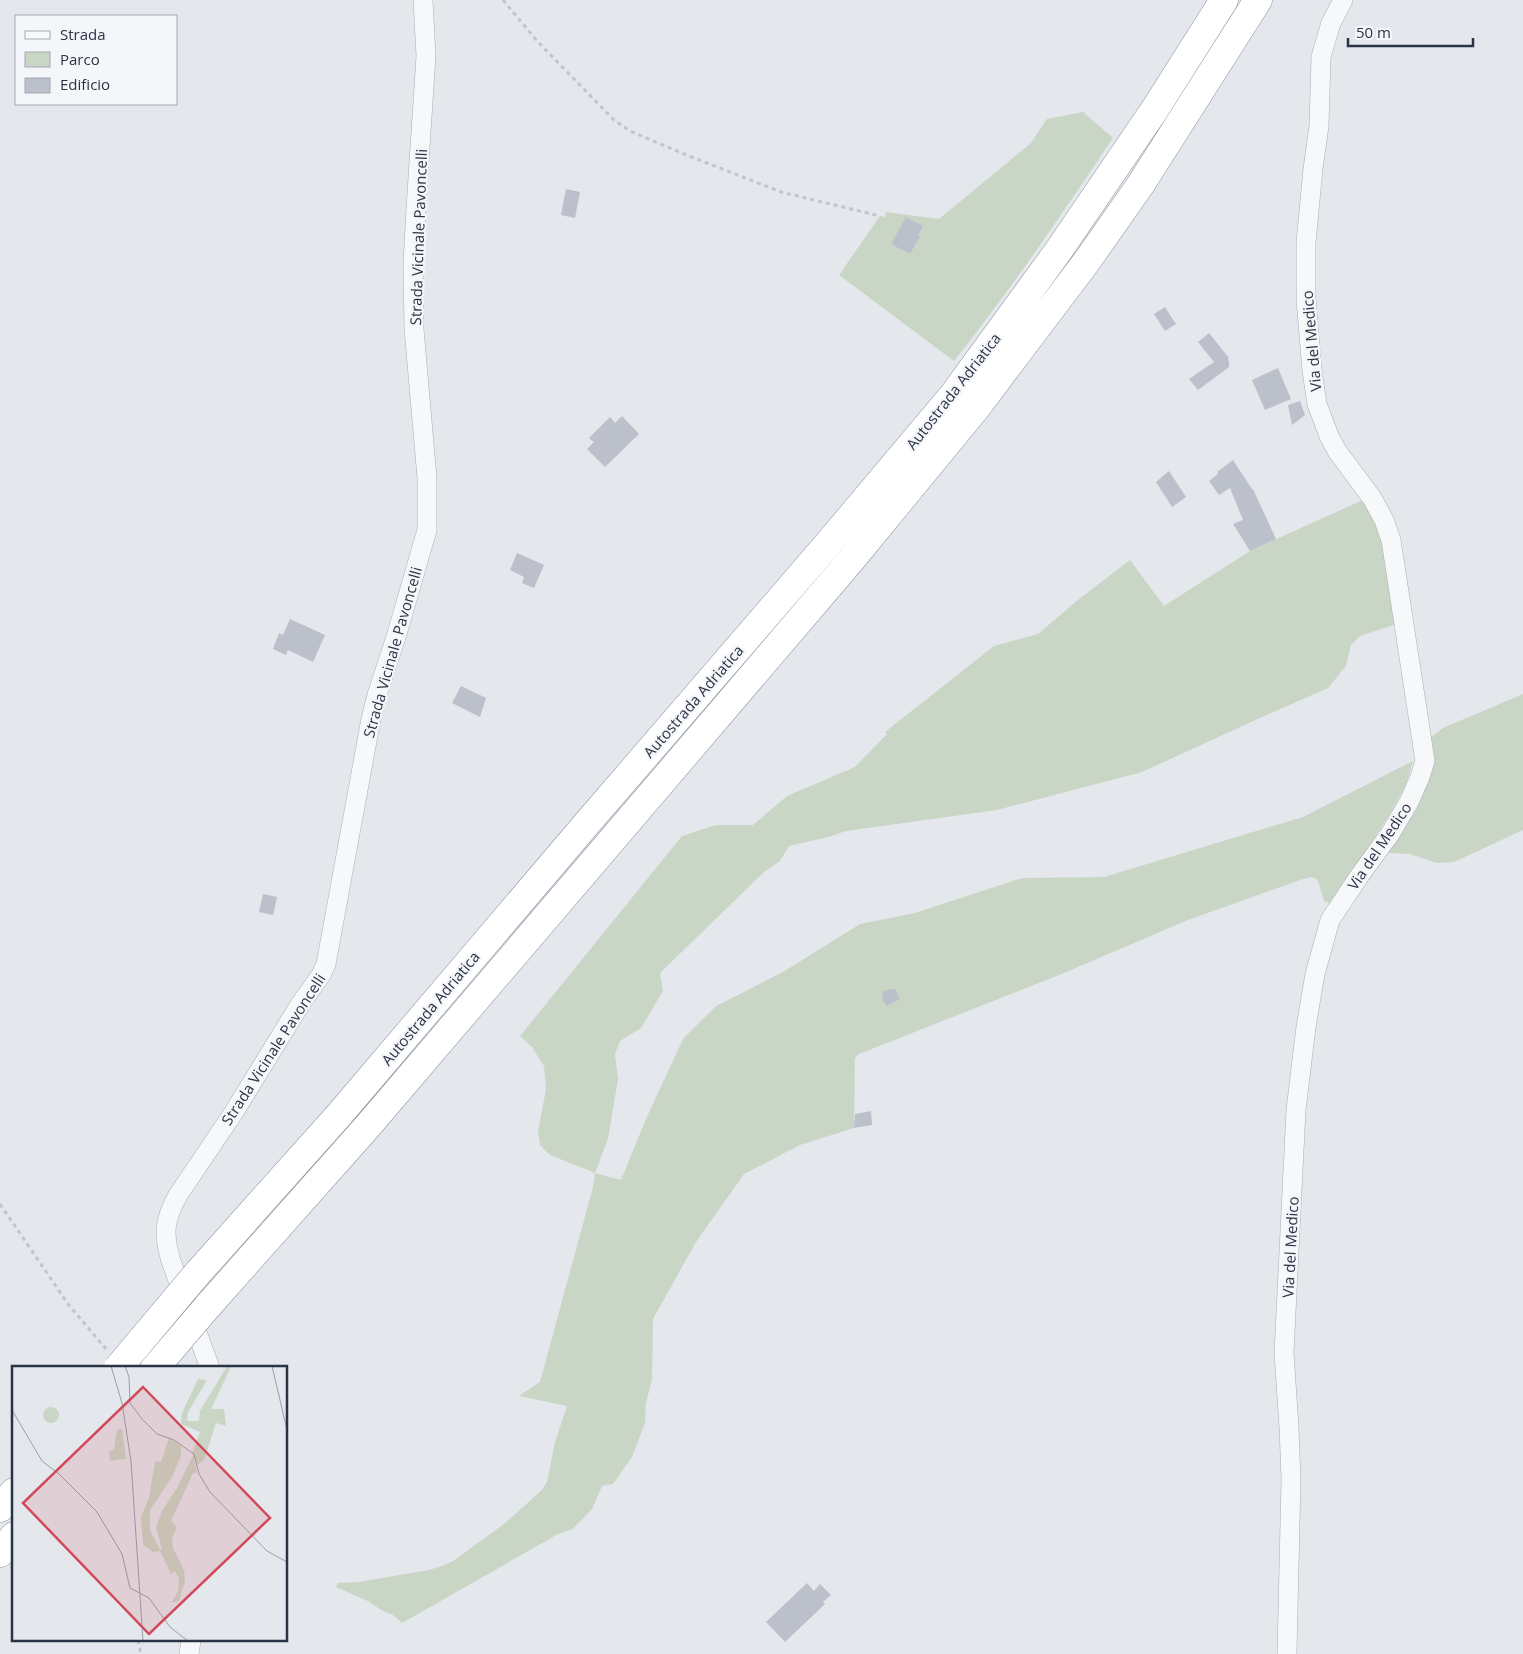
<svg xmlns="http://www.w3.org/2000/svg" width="1523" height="1654" font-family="'Open Sans',sans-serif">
	<rect width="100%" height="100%" fill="#e4e7ec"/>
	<path fill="#c9d6c5" d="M1083,112L1113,138C1062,214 1011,289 954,361L839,275L880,216L885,217L886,212L939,219L1031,143L1047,119Z
		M1365,499L1381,532L1397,624L1360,636L1351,645L1346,666L1328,688L1262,717L1142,772L997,810L846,831L828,837L789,846L780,861L763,873L660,973L663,991L641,1028L620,1041L615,1054L618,1079L608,1139L595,1173L621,1180L646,1119L683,1039L716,1006L783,972L860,924L915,913L1022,878L1104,877L1303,817L1413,761L1406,785L1390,814L1331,904L1324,901L1318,881C1313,875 1309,878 1303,879L1188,920L1059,975L859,1054L855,1058L854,1128L800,1145L744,1174L696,1242L653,1319L652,1379L646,1403L645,1423L632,1457L613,1484L602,1486L592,1509L573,1529L558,1534L402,1623L393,1615L381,1610L370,1602L336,1587L338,1583L359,1582L429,1570L442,1566L453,1561L504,1524L542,1490L547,1482L555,1442L567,1406L519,1396L540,1382L593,1187L595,1173L550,1155L540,1145L538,1132L546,1089L544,1066L532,1047L520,1036L682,836L716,825H753L787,796L855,767L887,734L885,732L994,646L1038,634L1079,599L1130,560L1164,606L1250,551Z
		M1523,694V830L1454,862L1437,863L1410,854L1375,852L1398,819L1423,743L1443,728Z"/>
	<path fill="#bbc0ca" d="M566,189L580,192L575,218L561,215Z
		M906,217L923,226L918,235L920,236L910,254L891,244Z
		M1165,307L1176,324L1165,331L1154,314Z
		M1209,333L1229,358L1228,359L1229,362V367L1198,390L1189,379L1214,362L1198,342Z
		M1278,368L1291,399L1265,410L1252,380Z
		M1300,401L1305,415L1292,425L1288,405Z
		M622,416L639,434L605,467L587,449L594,442L589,438L610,417L615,423Z
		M1233,460L1252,489H1253L1276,539L1250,551L1233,524L1243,520L1230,488L1219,495L1209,481L1218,474L1217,472Z
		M1169,471L1186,497L1172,507L1156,482Z
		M517,553L544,565L534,588L522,583L524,577L510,570Z
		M290,619L325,635L313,662L288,650L286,655L273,649L279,633L283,635Z
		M461,686L486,698L480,717L452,703Z
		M263,894L277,897L273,915L259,912Z
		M890,989H895L900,999L887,1006L883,1001L882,992Z
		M871,1111L872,1125L854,1128L855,1114Z
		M807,1583L814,1591L820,1584L831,1595L823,1602L825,1604L785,1642L766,1622Z"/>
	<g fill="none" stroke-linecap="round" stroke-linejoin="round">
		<defs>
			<path id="minor" d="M210,1368L171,1261C163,1234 164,1220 178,1195L234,1112L301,1003L321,975L326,964L371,719L377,695L396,637L427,530V478L414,329L413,264L416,208L426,56L423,0
				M189,1654L191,1640
				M1287,1654L1291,1479L1289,1427L1284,1353L1296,1110L1306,1027L1315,974L1330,920L1360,875L1390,834L1409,802L1420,777L1425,761L1391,540L1384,520L1372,498L1337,451L1329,436L1317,404L1312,371L1306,299V242L1313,169L1319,126L1321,57L1331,23L1343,0"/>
			<path id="motorway" d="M196,1275L339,1115L589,821L827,545L954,394L1059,250L1155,109L1224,0
				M207,1307L367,1127L852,559L976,408L1087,261L1141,184L1258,0
				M0,1508L14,1492
				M0,1553L14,1536"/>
		</defs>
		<use href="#minor" stroke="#a9aeb7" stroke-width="20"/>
		<use href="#motorway" stroke="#8b94a3" stroke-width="29"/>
		<path stroke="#c2c5cb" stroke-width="3" stroke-dasharray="4 4" stroke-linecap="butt" d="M503,0L538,42L614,120L630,131L684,154L781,192L880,216
			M0,1204L68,1304L106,1349
			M138,1640L141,1654"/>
		<use href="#minor" stroke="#f7f8fa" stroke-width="19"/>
		<use href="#motorway" stroke="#fff" stroke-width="28"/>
		<defs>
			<path id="motorway-bridge" d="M118,1368L196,1275
				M155,1368L207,1307"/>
		</defs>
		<use href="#motorway-bridge" stroke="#8b94a3" stroke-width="29" stroke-linecap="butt"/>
		<use href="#motorway-bridge" stroke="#fff" stroke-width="28"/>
	</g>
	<g text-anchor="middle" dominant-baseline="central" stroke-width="4.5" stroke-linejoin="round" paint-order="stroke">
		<g font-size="15" fill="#2b3445" stroke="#f4f6f9">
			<text transform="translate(418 237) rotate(-88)">Strada Vicinale Pavoncelli</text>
			<text transform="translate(1311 341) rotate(-95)">Via del Medico</text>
			<text transform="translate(953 391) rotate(-52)">Autostrada Adriatica</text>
			<text transform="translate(392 652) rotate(-74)">Strada Vicinale Pavoncelli</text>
			<text transform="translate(693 701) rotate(-49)">Autostrada Adriatica</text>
			<text transform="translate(1379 846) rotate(-56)">Via del Medico</text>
			<text transform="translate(430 1008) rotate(-50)">Autostrada Adriatica</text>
			<text transform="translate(273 1049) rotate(-57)">Strada Vicinale Pavoncelli</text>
			<text transform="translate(1290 1247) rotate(-87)">Via del Medico</text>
		</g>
	</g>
	<g transform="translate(12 1366)">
		<rect width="275" height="275" fill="#e4e7ec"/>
		<path d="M215,0L218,3L199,43H212L214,60L204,57L192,94L185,99L180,87L188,66L169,58L170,47L186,13L195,14L176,46L175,55H187L188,45ZM31 49a8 8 0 1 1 16 0a8 8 0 1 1-16 0ZM105,63H110L114,93L98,95L97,86L102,83ZM157,72L169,80V90L160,111L138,144V164L148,184L150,183L144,162L150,145L165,122L181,89L185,107H181L159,155L165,161L160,173L161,182L172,204L173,214L167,235L159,237L166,226L167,213L163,205L159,208L148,185L141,186L131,179L129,151L137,132L143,95L149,96Z" fill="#c9d6c5"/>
		<path fill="none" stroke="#9a9fa9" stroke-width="1" d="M99,0L110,37L119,95L131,275M113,0L117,11L118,37L130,53L145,68L162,74L182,88L187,108L198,126L255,185L275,196M260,0L275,64M0,44L30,95L47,108L85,146L110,188L118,222L137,232L158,261L176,275"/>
		<path fill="#d1495b" fill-opacity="0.15" stroke="#d1495b" stroke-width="2.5" d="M131,21L258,152L137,268L11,137Z"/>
		<rect width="275" height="275" fill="none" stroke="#2b3445" stroke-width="2.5"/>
	</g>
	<rect x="15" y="15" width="162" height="90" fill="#f4f6f9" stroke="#a4a8b1"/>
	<rect x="25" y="31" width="25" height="8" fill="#f7f8fa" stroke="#a4a8b1"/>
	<text x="60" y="40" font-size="15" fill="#2b3445">Strada</text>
	<rect x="25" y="52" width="25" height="15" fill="#c9d6c5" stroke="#a4a8b1"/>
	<text x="60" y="65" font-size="15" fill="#2b3445">Parco</text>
	<rect x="25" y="78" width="25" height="15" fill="#bbc0ca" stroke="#a4a8b1"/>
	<text x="60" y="90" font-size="15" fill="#2b3445">Edificio</text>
	<path d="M1348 38v8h125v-8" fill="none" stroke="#2b3445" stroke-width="2.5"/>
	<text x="1356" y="38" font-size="15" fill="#2b3445" stroke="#f4f6f9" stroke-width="4" paint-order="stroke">50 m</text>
</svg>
